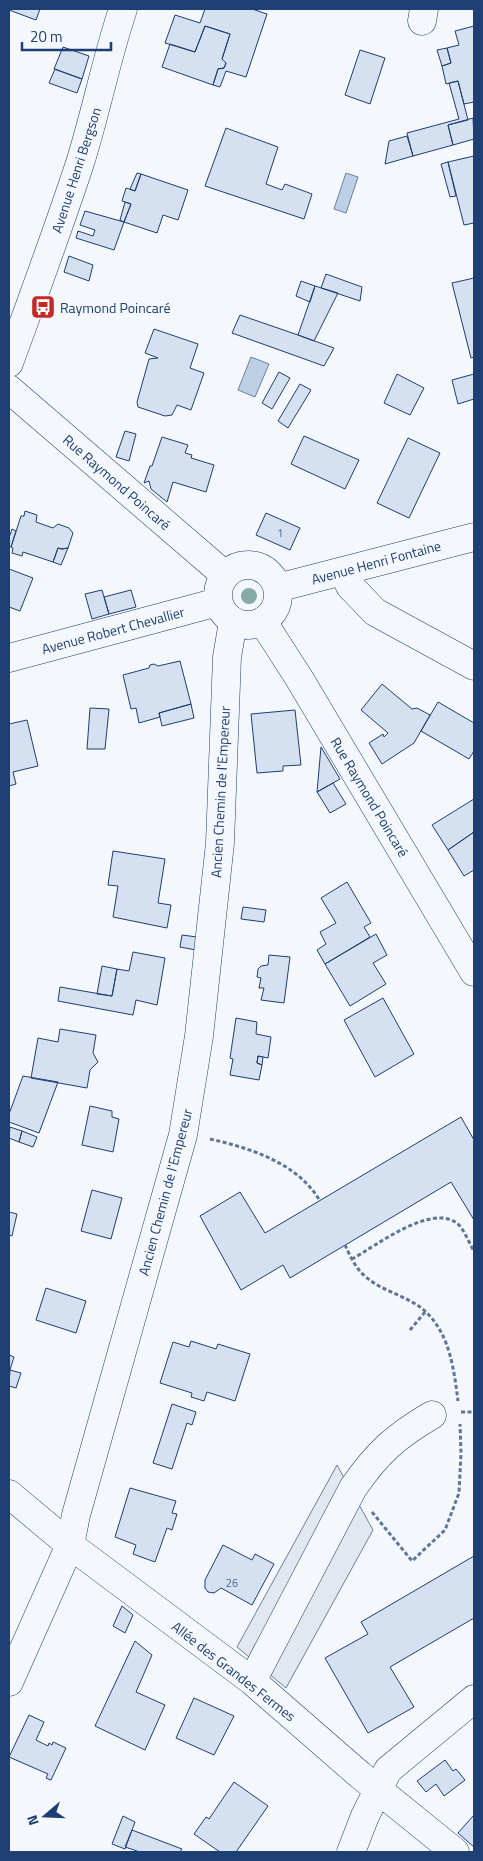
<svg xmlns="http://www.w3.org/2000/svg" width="483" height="1861" font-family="'Titillium Web',sans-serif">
	<rect width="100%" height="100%" fill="#f4f7fb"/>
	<path fill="#e3e8f0" stroke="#687fa3" d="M337,1465L373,1530L286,1688L237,1647Z"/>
	<path fill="#bed0e5" stroke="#687fa3" d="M346,173L358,177L346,213L334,209Z
		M251,357L269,364L255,397L238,390Z"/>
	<path fill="#d5e0f0" stroke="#1d3f73" d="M9,9H40L36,20L9,10Z
		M205,9H252L267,14L246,77L226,71L220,87L213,85L218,69L224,68L226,63L222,59L230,34L205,26L195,52L165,43L175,15L200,23Z
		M205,26L230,34L222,59L226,63L224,68L218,69L213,85L162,67L170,44L195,52Z
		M474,26V102L464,104L458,81L446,84L442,66L451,63L447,48L459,45L455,31Z
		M63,47L89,56L82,79L54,69Z
		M447,48L451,63L442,66L437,50Z
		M360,50L385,58L370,104L345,95Z
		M55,69L82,79L77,93L49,83Z
		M458,81L468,120L448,125L453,145L413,156L407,133L459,119L449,83Z
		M473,118L474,139L453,145L448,125Z
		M226,128L278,147L266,184L282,190L285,184L312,194L304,219L205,186Z
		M407,136L413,156L385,164L389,141Z
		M474,156V223L464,225L448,162Z
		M448,162L456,196L450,197L441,164Z
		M137,173L141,174L135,191L130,189Z
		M141,174L188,190L178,220L163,215L157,233L124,222L131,204L122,201L126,188L135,191Z
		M125,202L131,204L124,222L120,220Z
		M85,211L124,222L114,250L76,238L78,231L93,236L95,230L80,225Z
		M69,256L93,265L89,281L64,272Z
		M326,274L362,287L360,301L321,288Z
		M474,278V357L471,358L452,283Z
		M301,281L315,286L310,302L296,296Z
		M315,286L338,293L314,341L298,335Z
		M240,315L298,335L334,348L324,366L232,333Z
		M154,329L198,344L190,368L204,373L191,410L177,405L172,415L165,416L138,407L137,402L149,359L158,358L145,353Z
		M279,372L290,378L272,409L262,403Z
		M397,374L424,388L410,415L384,403Z
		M474,374V399L458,404L452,380Z
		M300,384L311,390L288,428L278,421Z
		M125,431L136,434L129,461L116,457Z
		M304,436L359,460L345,489L291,464Z
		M162,437L188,445L185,453L192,455L191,458L214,465L206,492L173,482L167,502L151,489L149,481L144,483L150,466H152Z
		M408,438L440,453L409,518L377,503Z
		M25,511L37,515L36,522L53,528L58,524L69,528L73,533L68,548L62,549L58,548L53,562L23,552L22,556L12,553L13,548L11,547L21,516H24Z
		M266,513L300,528L290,550L256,535Z
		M12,529L16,531L11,547L9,546V538Z
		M58,548L62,549L68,548L61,565L53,562Z
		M9,569L33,578L20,611L9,607Z
		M102,590L109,614L92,619L85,594Z
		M131,590L136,607L109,614L104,597Z
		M180,661L191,704L159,713L160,717L139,723L136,708L131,709L123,675L149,668L150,665L154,664L158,666Z
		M382,684L412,709L417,708L430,715L414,743L382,764L369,743L383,734L384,737L388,733L361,710Z
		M438,702L474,723V751L469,759L421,731Z
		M191,704L194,718L162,726L159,713Z
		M90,708L109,709L105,749H87Z
		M295,710L301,765L283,766V771L257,773L251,714Z
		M27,720L38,766L13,772L16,784L9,786V724Z
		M321,747L340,779L317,792Z
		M333,783L346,804L330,813L317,792Z
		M474,799V832L448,850L432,825Z
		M474,832V870L464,876L448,850Z
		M113,851L165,859L158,903L171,905L167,928L113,917L118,886L108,885Z
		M347,882L371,923L364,927L370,937L325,964L317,950L326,944L320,932L336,923L321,898Z
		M243,907L266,910L264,922L241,919Z
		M376,934L387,955L373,963L386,984L350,1006L325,964Z
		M182,935L197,937L196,950L180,947Z
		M133,952L165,958L157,1005L136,1000L133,1015L58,1001L60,987L112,996L117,969L129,971Z
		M269,955L290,957L284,1003L261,1000L264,988H259L261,978L257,977L258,969L261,966L268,965Z
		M102,966L117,969L112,996L97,994Z
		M383,998L414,1054L375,1077L344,1020Z
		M236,1018L257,1022L256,1034L271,1037L268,1058L258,1056L257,1063L262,1065L259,1080L230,1075L233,1059L230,1058Z
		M60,1029L96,1035L93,1053L98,1062L90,1070L87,1088L31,1078L38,1038L58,1042Z
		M258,1056L263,1057L262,1065L257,1063Z
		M23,1076L58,1082L39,1133L9,1122V1114Z
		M90,1106L112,1111V1117L119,1119L113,1152L82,1145Z
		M461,1117L474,1140V1220L451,1182L290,1278L283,1265L241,1290L200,1216L240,1192L265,1233Z
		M10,1127L22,1131L19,1142L9,1138Z
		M22,1131L37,1137L33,1147L19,1142Z
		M92,1190L122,1198L111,1239L81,1231Z
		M9,1212L17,1214L12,1236L9,1235Z
		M46,1288L86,1301L76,1333L36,1320Z
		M191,1341L216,1349L218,1344L250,1354L235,1401L207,1392L204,1401L191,1397L192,1393L160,1383L173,1342L189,1347Z
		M9,1355L14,1357L9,1373Z
		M10,1370L21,1373L16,1388L9,1386Z
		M172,1404L196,1412L192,1425L187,1423L172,1469L153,1463Z
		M130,1488L176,1501L172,1513L177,1514L172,1530L167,1528L155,1562L133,1554L136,1545L115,1537Z
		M223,1545L252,1560L255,1554L274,1564L252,1605L221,1588L214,1593L208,1592L205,1588V1580Z
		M474,1556V1618L390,1667L414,1707L368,1733L325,1658L368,1634L361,1622Z
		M122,1606L133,1615L125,1633L113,1626Z
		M135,1641L152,1655L136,1692L165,1705L145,1750L95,1726Z
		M194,1698L234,1716L214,1755L176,1738Z
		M29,1715L44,1722L36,1740L48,1746L49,1743L52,1745L53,1742L66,1748L51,1780L46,1778L48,1774L9,1757Z
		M445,1760L453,1771L456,1769L465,1780L444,1796L436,1784L426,1792L417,1781Z
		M234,1782L268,1806L236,1852H220L194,1834L206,1817L209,1819Z
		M474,1815V1847L458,1833Z
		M123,1816L135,1822L125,1849L112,1844Z
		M132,1830L182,1849L180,1852H140L125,1847Z"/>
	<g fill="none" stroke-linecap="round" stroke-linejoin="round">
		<defs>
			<path id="minor" d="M422,21L424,9
				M9,363C33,297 58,230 80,163C96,112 106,60 123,9
				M9,389L225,575
				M218 595a30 30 0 1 1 60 0a30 30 0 1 1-60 0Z
				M343,571L350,586L375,612L474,666
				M277,588L474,537
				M263,622L299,678L474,972
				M9,658L218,602
				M9,1494L70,1545L252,1681L360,1775L455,1852
				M252,1681L353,1488C377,1453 396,1436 432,1415
				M9,1682L70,1545L76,1515L183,1135L199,1036L220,843L227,657L233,622
				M351,1852L365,1816L388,1770L474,1699"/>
		</defs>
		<use href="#minor" stroke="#1d3f73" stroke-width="29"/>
		<path stroke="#5e769c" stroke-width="3" stroke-dasharray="4 2.5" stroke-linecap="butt" d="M210,1139C250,1148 298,1163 320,1201
			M345,1245C350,1256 356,1269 366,1277C383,1292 409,1296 426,1312C450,1335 454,1370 458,1401
			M352,1259C376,1246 432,1202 458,1224C465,1231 469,1243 474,1251
			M410,1330L425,1312
			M461,1412H474
			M372,1512L412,1561L445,1530L459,1493L461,1454L460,1424"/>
		<use href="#minor" stroke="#f4f7fb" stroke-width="28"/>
	</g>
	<circle fill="#86aba6" cx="249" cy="596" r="8"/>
	<defs>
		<symbol id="bus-square" viewBox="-11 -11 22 22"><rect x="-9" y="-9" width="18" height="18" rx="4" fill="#c62828" stroke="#f4f7fb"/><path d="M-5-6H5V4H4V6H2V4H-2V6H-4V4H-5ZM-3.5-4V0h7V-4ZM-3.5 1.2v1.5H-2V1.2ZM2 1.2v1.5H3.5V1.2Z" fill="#fff"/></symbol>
	</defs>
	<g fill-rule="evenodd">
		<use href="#bus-square" x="29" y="293" width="28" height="28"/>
	</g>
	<g text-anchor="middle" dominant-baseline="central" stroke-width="4" stroke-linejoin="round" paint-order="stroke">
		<g font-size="11" fill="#4b6792">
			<text x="280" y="533">1</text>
			<text x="232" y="1583">26</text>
		</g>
		<g font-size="14" fill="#1d3f73" stroke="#f4f7fb">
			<text transform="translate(76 170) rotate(-72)">Avenue Henri Bergson</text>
			<text transform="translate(117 482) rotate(41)">Rue Raymond Poincaré</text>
			<text transform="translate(376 562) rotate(-15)">Avenue Henri Fontaine</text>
			<text transform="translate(113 630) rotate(-15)">Avenue Robert Chevallier</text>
			<text transform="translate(220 792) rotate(-87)">Ancien Chemin de l'Empereur</text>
			<text transform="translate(370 797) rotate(59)">Rue Raymond Poincaré</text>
			<text transform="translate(165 1192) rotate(-75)">Ancien Chemin de l'Empereur</text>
			<text transform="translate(234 1671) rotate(38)">Allée des Grandes Fermes</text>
		</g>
		<g font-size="14" fill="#1d3f73" stroke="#f4f7fb" text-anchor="start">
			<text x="60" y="307">Raymond Poincaré</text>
		</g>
	</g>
	<rect width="483" height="1861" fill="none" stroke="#1d3f73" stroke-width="20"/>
	<g transform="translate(45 1816) rotate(251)" stroke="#f4f7fb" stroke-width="4" paint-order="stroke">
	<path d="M0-4L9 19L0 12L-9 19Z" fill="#1d3f73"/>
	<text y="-8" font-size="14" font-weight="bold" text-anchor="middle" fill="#1d3f73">N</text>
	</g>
	<path d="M22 42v8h89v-8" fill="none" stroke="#1d3f73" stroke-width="2.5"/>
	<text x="30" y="42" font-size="15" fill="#1d3f73" stroke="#f4f7fb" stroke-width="4" paint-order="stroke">20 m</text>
</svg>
